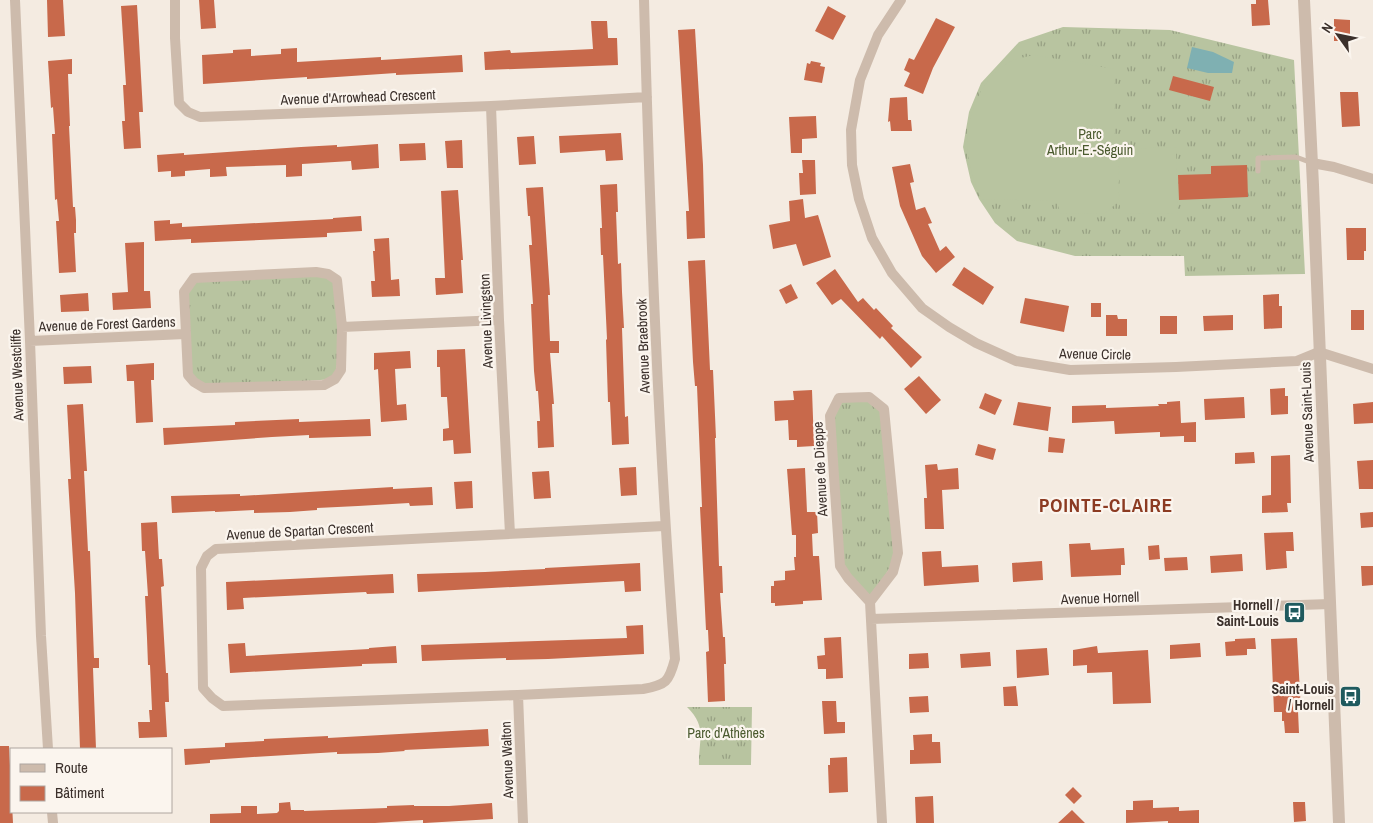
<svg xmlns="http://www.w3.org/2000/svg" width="1373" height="823" font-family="'Archivo Narrow',sans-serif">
	<defs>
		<pattern id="grass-tufts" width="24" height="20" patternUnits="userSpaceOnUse" patternTransform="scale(1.25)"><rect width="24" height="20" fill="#b8c4a0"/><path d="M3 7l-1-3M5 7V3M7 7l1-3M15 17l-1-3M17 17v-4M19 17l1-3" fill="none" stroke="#97a083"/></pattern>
	</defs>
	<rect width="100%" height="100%" fill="#f4ebe1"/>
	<path fill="url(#grass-tufts)" d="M1063,27L1170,30L1294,60L1305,274L1185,276L1184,256H1075L1017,241L995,223L979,199L971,182L963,147L969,112L981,83L1019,42Z
		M316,272L337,280L342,327L335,379L204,388L188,375L184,292L194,278Z
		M869,397L884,409L898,553L870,602L840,566L830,416L839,398Z
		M687,707H752L751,765H699C698,740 708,728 687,707Z"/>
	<path fill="#b8c4a0" d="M1034,55L1114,69V149H1118L1119,201L1104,214L1059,213V201L981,199C976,184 970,170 968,154C964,122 979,79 1008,63C1016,58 1025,57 1034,55Z
		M1176,147L1178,213L1120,214L1119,149Z"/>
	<path fill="#7fb0b2" d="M1192,47L1213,52L1234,62L1232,73H1208L1187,68Z"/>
	<path fill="#c8694b" d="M47,0H63L65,36L48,37Z
		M199,0H214L216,28L201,29Z
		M1256,0H1268L1270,25L1252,26L1251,4H1256Z
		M137,5L143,112H139L141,148L124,149L122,121H125L123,85H126L121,6Z
		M828,6L846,16L833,40L815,31Z
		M936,18L955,27L933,68L923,94L904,86L910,73L904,70L909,58L914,60Z
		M1334,19L1350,20V41H1334Z
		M591,21H607L608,38H617L618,65L485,70L484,52L510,50L511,53L593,49Z
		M695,29L703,165L705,238L687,239L686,211H689L678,30Z
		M297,48V62L381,57V60L462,55L463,72L396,75V73L307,79V77L203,84L202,55L233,53V50L251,49V56L281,54V49Z
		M72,59V74H68L70,126H69L73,207H75L76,220V233H74L76,272L59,273L56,221H59L57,199L55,200L52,134H55L53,107L51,108L48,61Z
		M811,61L821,63L820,66L825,67L822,83L804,80L807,63L810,64Z
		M1173,76L1214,87L1210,101L1169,90Z
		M1340,92H1358L1360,126L1342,127Z
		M907,97L908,120H911L912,131H891L890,121L888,122L890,98Z
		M816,116L817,138L802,139V153H791L789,117Z
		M621,133L623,160L606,161L605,150L560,153L559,136Z
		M534,136L536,164L519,165L517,137Z
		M462,140L463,168H447L445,141Z
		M425,143L426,160L400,161L399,144Z
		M378,144L379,168L352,170L351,161L302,164V176L286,177V165L226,167L227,176L210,177V169L185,171V176L171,177V171L158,172L157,155L184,153V155L301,147L337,145V147Z
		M802,160H815L816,194L800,195L799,173H803Z
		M910,164L914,182L910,183L916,210L925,207L932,223L928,224L940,251L946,246L955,257L936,273L922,256L900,206L892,167Z
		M1247,165L1248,197L1179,200L1178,175L1211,174V166Z
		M617,184L618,212H616L618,264L621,263L622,292L624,328H622L625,417L628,416L629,444L612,445L610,402H608L606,340L607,339L603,255H601L600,228H602L600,185Z
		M543,187L550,295H548L550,341H559V353H550L554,404H552L554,447L538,448L537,421H540L538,391H536L534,371L531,304H533L529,245H532L530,216H528L526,188Z
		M458,190L463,260H461L463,293L436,295L435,278H445L441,191Z
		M803,199L805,218L818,215L831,257L803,266L796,244L773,249L769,225L790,221L789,201Z
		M361,216L362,231L327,233V237L191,243V239L155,241L154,221L170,220V224L182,223V227L333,219V218Z
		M1346,228H1366V251H1364V260H1347Z
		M389,238L391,280L399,279L400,296L372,297L371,281H375L373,251H375L374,239Z
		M144,242V291H150L151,308L113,310L112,293L128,292L125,243Z
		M705,260L710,370H713L716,438H715L719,566H722L723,593H720L723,637H725L726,664H724L725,701L708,702L706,652L709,651L708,630H706L700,507H702L697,386H695L693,362L688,261Z
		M964,267L994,287L983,305L952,285Z
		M835,269L858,302L863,298L874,310L876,308L893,326L891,328L922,357L911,368L882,336L880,339L841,299L832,305L816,283Z
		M791,284L798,298L786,304L779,290Z
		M88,293L89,311L61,312L60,295Z
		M1279,294V306H1282V328L1264,329L1263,295Z
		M1025,298L1069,306L1064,332L1020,323Z
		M1091,303H1101V317H1091Z
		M1351,310H1364V330H1351Z
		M1106,315H1117L1118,319H1127V336H1106Z
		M1233,315V330L1204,331L1203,316Z
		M1160,316H1177V334H1160Z
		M465,349L471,453L454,454L453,440L443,441V429L449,428L447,397H441L440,367H437V350Z
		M410,351L411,368L395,369L397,405L406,404L407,420L381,422L378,369L374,370V353Z
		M154,363V380H151L153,422L136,423L134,381H127L126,365Z
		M91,366L92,383L64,384L63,367Z
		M919,376L941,400L926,414L904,389Z
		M1285,388V396H1288V414L1271,415L1270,389Z
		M812,390L814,446L797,447V440H789L788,420L775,421L774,401L794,400L793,391Z
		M985,393L1002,400L995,415L979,408Z
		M1244,397L1245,418L1205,420L1204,399Z
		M1180,401L1181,423L1196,422V442H1184V436L1160,437V432L1115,434L1114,421L1072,423V406L1106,405V408L1159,406L1158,404H1167V402Z
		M1018,402L1051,407L1048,431L1013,425Z
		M1373,402V423L1354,424L1353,404Z
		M83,404L87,471H84L88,551H90L94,658H99V668H93L96,749H80L75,593L68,479H71L67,405Z
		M299,419V422L370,419L371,436L309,438V435L272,437L164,445L163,428L235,425V422Z
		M1049,437L1065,439L1063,453L1048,452Z
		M978,444L996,449L993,460L975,455Z
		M1254,452L1255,463L1235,464V453Z
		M1290,455L1291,503H1287L1288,512L1262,513V496L1271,495V456Z
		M1373,460V489H1359L1357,461Z
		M937,464L938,470L958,468L959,489L942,490L944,529H925L924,498H927L925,465Z
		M636,467L637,495L621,496L619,468Z
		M805,468L807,512H817L818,533L812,534L813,556H819L822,600L803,601V604L775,606V603H771V586H774V581L785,580V571L795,570L794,557H796V535H792L787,469Z
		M549,471L551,498L534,499L532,472Z
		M472,481L473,508L456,509L454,482Z
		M393,487V489L432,487L433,505L410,506L409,503L358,506L317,508V510L290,512L254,513V510L215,512V511L172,513L171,496L240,494V496Z
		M1373,512V527L1361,528L1360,513Z
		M157,522L159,559H162L164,586L161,587L166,673H168L169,702H165L167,737L139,738L138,722H150L149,710H152L150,665H148L147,638L145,596H148L145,551H142L141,523Z
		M1293,532L1294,551H1286L1287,568L1266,570L1264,533Z
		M1090,543L1091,550L1124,548L1125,565H1121V575L1071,577L1069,544Z
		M1159,545L1160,559L1149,560L1148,546Z
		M941,551L942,567L978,565L979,582L924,586L922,552Z
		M1242,554L1243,571L1211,573L1210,556Z
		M1187,557L1188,570L1165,571L1164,558Z
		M1042,561L1043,580L1013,582L1012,563Z
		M640,563L641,591L625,592L624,581L418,592L417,574L485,572L545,569V568Z
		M1361,566H1373V585L1362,586Z
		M393,574L394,593L367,594L366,592L243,598L244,609L227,610L226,582Z
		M643,625L644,654L548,659L506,660V658L422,661L421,645L627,638L626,626Z
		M841,637L843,678L826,679V669H818L817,656L825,655L824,638Z
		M1255,638L1256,649H1247V655L1226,656L1225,642L1235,641V639Z
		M1297,638L1301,711H1298L1299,733H1285L1284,721H1282V712H1274L1271,639Z
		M245,643L246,656L369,649V648L396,646L397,663L362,664V666L230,673L228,644Z
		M1200,643L1201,657L1170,659V645Z
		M1097,646L1098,653L1148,650L1151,703L1113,704L1112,672L1087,673V665L1073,666V650Z
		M1047,648L1049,675L1017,678L1016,650Z
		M990,652L991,666L961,668L960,654Z
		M928,653L929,668L909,669V654Z
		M1016,686L1018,706H1004L1003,687Z
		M928,696L929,712L910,713L909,697Z
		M822,701H836L837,722H845V733L824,734Z
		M488,729L489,746L404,750L405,751L378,753L337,754V752L253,757L210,760V763L185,765L184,749L225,747V743L264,741V739L328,736V738Z
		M932,734V742H940L941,763L910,764V750H914L913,735Z
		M0,746H9L13,823H0Z
		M847,757L848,792L829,793L828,765H830V758Z
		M1073,787L1082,796L1074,804L1065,795Z
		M933,796L934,823H916L915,797Z
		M1153,800V808L1179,807V811L1199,810V823H1168V821L1126,823V810H1133V801Z
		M290,802L291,810H304V811L387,808V806L414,805V806H449L492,803L493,819L425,823H423V820L375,823H210V814L241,813V806H257V814L277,813L279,811V803Z
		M1293,802H1305L1306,821L1294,822Z
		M1072,810L1085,823H1058Z"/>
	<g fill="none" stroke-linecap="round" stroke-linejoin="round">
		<path stroke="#cdbbac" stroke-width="5" d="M1258,171V158L1296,157L1312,163"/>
		<path stroke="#cdbbac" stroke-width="10" d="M15,0L30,341L41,636L48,749
			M175,0V38L179,103L188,112L200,117L491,106L647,97
			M644,0C650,220 658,440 675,659C669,682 666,685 643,689L518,695L223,706L212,698L203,688L201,568L207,556L216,549L664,526
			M901,0L878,35L860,80L851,130L852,165L859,199L872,238L892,273L922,308L949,327L976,343L1016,361L1070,370L1176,367L1297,361L1319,352L1373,369
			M491,106L499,320L510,534
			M1312,163L1334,167L1373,179
			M316,272L328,274L337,280L342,327L341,370L335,379L324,385L204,388L194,382L188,375L184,292L194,278Z
			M342,327L499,320
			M30,341L185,334
			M870,602L848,578L840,566L830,416L839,398L869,397L884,409L898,553L893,572L870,602L882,823
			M871,619L1330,604
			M518,695L523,823
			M52,812L53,823"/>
		<path stroke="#cdbbac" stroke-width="12" d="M1304,0L1313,185L1339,823"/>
	</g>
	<defs>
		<symbol id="bus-square" viewBox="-11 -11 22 22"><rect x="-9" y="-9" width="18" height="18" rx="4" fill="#1f5a5e" stroke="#fbf5ee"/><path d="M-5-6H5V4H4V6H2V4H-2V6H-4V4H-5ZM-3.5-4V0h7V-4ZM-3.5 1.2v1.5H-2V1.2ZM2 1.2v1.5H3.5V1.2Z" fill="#fff"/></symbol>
	</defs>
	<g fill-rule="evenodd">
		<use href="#bus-square" x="1282" y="600" width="25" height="25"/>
		<use href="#bus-square" x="1338" y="684" width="25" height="25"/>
	</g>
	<g text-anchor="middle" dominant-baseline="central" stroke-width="4.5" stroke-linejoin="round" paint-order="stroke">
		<g font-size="14" fill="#3b302b" stroke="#fbf5ee">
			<text transform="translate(358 97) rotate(-2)">Avenue d'Arrowhead Crescent</text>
			<text transform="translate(486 321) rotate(-92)">Avenue Livingston</text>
			<text transform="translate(107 324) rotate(-2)">Avenue de Forest Gardens</text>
			<text transform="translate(643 346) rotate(-92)">Avenue Braebrook</text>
			<text transform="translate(1095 354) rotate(1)">Avenue Circle</text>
			<text transform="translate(17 375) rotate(-92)">Avenue Westcliffe</text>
			<text transform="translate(1307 412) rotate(-92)">Avenue Saint-Louis</text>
			<text transform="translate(820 469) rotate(-93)">Avenue de Dieppe</text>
			<text transform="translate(300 531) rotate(-3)">Avenue de Spartan Crescent</text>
			<text transform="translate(1100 598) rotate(-2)">Avenue Hornell</text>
			<text transform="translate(507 760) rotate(-92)">Avenue Walton</text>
		</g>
		<g font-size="14" fill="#4a5a2e" stroke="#fbf5ee">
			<text x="1090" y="134">Parc<tspan x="1090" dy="16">Arthur-E.-Séguin</tspan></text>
			<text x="726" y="733">Parc d'Athènes</text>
		</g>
		<g font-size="14" font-weight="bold" fill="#3b302b" stroke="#fbf5ee" text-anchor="end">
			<text x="1279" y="605">Hornell /<tspan x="1279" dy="16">Saint-Louis</tspan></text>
			<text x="1334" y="689">Saint-Louis<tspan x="1334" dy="16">/ Hornell</tspan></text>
		</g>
		<g font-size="19" font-weight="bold" letter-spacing="1" fill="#8c3b22" stroke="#fbf5ee">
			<text x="1106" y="505">POINTE-CLAIRE</text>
		</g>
	</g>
	<rect x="10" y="748" width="162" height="65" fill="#fbf5ee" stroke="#aea6a0"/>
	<rect x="20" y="764" width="25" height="8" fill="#cdbbac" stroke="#aea6a0"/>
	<text x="55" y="773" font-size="15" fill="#3b302b">Route</text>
	<rect x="20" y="786" width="25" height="15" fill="#c8694b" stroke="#aea6a0"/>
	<text x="55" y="798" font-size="15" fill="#3b302b">Bâtiment</text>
	<g transform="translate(1338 35) rotate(303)" stroke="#fbf5ee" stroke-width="4" paint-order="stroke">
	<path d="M0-4L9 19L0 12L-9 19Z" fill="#3b302b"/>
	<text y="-8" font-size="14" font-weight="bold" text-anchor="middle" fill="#3b302b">N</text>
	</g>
</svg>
